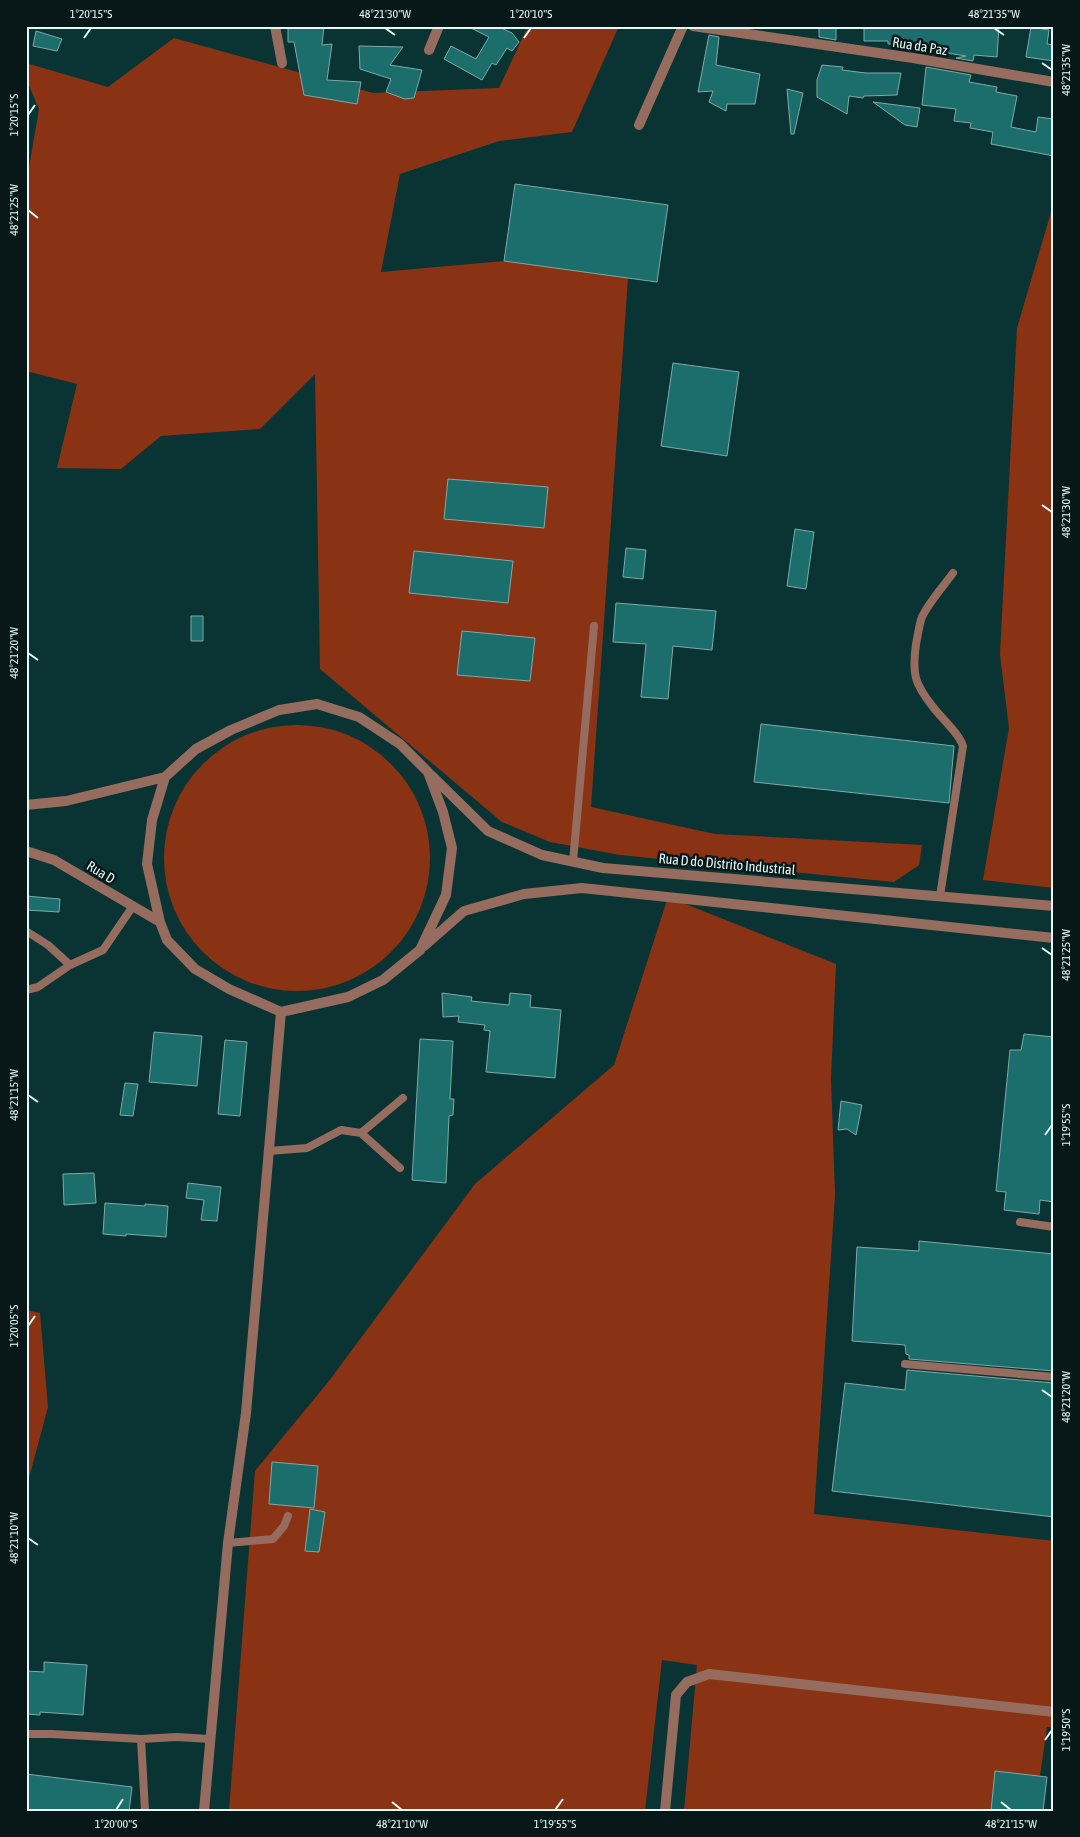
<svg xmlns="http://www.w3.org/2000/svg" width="1080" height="1837" font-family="'Asap Condensed',sans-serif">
	<rect width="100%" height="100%" fill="#0a3433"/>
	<path fill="#893314" d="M528,26H619L572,132L499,141L400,174L381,272L504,261L628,278L591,807L715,834L922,845L919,865L894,882L620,855L550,842L502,822L320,669L315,374L260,429L161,436L121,469L57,468L77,384L26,371V185L39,109L26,79V63L108,87L174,38L373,93L499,88Z
		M1054,202V888L983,880L1009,728L1000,654L1017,328Z
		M164 858a133 133 0 1 1 266 0a133 133 0 1 1-266 0Z
		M668,897L836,964L831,1078L835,1195L814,1514L1054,1541V1727H1047L1035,1811H684L697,1665L662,1660L645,1811H229L255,1471L329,1381L475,1184L614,1065Z
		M26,1310L40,1313L48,1407L26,1489Z"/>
	<path fill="#1b6e6c" stroke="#80a9a7" d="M288,26H324L322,45L332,44L327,80L361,82L357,104L304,95L294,42H288Z
		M467,26H497L512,33L519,42L512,51L507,48L496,65L492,63L482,80L444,59L451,46L476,59L489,37Z
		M819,26H836V40L819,37Z
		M864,26H999L997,57L974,55L973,61L956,58L966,56L910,47L911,44H888V41H864Z
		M1031,27L1049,30L1047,44L1054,45V61L1026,57Z
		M36,31L62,39L57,51L33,46Z
		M709,35L719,37L716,65L760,74L755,104H727L726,111L709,102L713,91L698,92Z
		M359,46L403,47L390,65L422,70L414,98L405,99L386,92L391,79L360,69Z
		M822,65L843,67L842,70L866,73H901L897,95L864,96L863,98L849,96L847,114L817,97V80Z
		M926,67L971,75L969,82L997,87L996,92L1017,96L1011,127L1036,132L1038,117L1054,119V156L991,144L993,132L970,128L971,123L954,121L956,109L922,105Z
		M787,89L803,93L794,134H791Z
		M873,102L920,108L917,127L905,125Z
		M515,184L668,205L657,282L504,261Z
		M673,363L739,372L727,456L661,446Z
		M448,479L548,487L544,528L444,519Z
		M795,529L814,532L806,589L787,586Z
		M626,548L646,550L643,579L623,577Z
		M414,551L513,561L508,603L409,593Z
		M616,603L716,611L712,650L673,646L668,699L641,697L646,644L613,642Z
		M191,616H203V641H191Z
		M462,631L535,638L530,681L457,675Z
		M761,724L954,746L949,803L754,782Z
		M26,896L60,899L59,912L26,910Z
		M442,993L472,997L471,1001L509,1005L510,993L531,995L530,1007L561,1010L555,1078L486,1072L490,1031L484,1030L485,1025L458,1022L459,1016L443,1017Z
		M154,1032L202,1036L197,1086L149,1082Z
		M1024,1034L1054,1037V1202L1040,1200L1039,1214L1004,1210L1006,1192L996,1191L1010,1050H1021Z
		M420,1039L453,1041L450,1099H454L453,1115L449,1116L446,1183L412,1180Z
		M225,1040L247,1042L240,1116L218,1114Z
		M125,1083L138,1084L133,1116L120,1115Z
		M841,1101L862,1105L856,1135L847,1129L838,1130Z
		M94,1173L96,1203L64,1205L63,1174Z
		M188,1183L221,1187L217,1221L201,1220L204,1200L186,1198Z
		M105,1203L145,1206V1204L168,1206L166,1237L126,1234V1236L103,1234Z
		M919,1241L1054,1254V1371L909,1359V1355L906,1354L905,1345L852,1341L857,1247L919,1251Z
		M907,1370L1054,1383V1517L832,1491L845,1383L905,1390Z
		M272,1462L318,1466L314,1508L269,1504Z
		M310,1509L325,1512L319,1552L305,1551Z
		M44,1662L87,1665L83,1715L40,1712V1715L26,1714V1671L44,1672Z
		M995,1771L1047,1777L1043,1811H991Z
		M26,1774L132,1787L129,1811H26Z"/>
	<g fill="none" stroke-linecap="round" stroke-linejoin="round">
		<path stroke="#966c5f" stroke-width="8" d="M573,862L594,626
			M940,896L963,746C959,733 942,719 933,707C914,683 912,674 916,644C918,635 919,625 922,617C929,602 943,587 953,573
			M26,931L48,945L70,965L103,950L133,906
			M26,990L38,987L70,965
			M361,1133L403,1098
			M269,1151L307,1148L341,1130L361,1133L400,1168
			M1020,1222L1054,1227
			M905,1364L1054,1377
			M228,1543L273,1539L284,1526L288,1516
			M26,1734H51L141,1739L177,1737L210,1739
			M141,1739L145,1811"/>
		<path stroke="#966c5f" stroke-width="10" d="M275,26L282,63
			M693,26L913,58L1054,82
			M429,50L439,26
			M639,125L683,26
			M317,704L359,717L400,744L428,772L443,812L452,848L446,895L420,950L383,980L348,997L281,1012L229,989L195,969L167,940L160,922L147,864L152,820L165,777L196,749L231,730L279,710Z
			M431,775L488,831L542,855L603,868L1054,906
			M26,805L66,801L165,777
			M26,851L54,860L160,922
			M424,946L464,911L524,894L582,888L1054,938
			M204,1811L228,1543L246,1413L281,1012
			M665,1811L676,1695L687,1682L709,1674L1054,1712"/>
	</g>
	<path fill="none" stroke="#e3f8f7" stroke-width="2" d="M385,28L395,35M994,28L1004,35M84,38L91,28M524,38L531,28M1042,63L1052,70M28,115L35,105M28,210L38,218M1042,505L1052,512M28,653L38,660M1042,948L1052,955M28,1095L38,1102M1045,1135L1052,1125M28,1326L35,1316M1042,1390L1052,1397M28,1538L38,1545M1045,1740L1052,1730M392,1802L402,1810M1001,1802L1011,1810M116,1810L123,1799M555,1810L563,1799"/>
	<g text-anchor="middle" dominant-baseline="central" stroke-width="5" stroke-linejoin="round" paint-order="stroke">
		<g font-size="14" fill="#e3f8f7" stroke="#081818">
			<text transform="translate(920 46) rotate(9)">Rua da Paz</text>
			<text transform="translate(727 864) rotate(5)">Rua D do Distrito Industrial</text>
			<text transform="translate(101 872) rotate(31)">Rua D</text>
		</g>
	</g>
	<rect width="1080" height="1837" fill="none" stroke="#081818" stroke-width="55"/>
	<rect x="28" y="28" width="1024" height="1782" fill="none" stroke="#e3f8f7" stroke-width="2"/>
	<g font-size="12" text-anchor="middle" fill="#e3f8f7">
		<text x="91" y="18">1°20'15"S</text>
		<text x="385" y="18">48°21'30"W</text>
		<text x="531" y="18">1°20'10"S</text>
		<text x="994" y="18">48°21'35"W</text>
		<text transform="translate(1066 70) rotate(-90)" y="4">48°21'35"W</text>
		<text transform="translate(14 115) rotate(-90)" y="4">1°20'15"S</text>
		<text transform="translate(14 210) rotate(-90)" y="4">48°21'25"W</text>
		<text transform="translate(1066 512) rotate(-90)" y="4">48°21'30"W</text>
		<text transform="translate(14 653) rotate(-90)" y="4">48°21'20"W</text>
		<text transform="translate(1066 955) rotate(-90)" y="4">48°21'25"W</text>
		<text transform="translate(14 1095) rotate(-90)" y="4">48°21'15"W</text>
		<text transform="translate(1066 1125) rotate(-90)" y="4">1°19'55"S</text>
		<text transform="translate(14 1326) rotate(-90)" y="4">1°20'05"S</text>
		<text transform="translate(1066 1397) rotate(-90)" y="4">48°21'20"W</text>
		<text transform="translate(14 1538) rotate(-90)" y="4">48°21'10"W</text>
		<text transform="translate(1066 1730) rotate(-90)" y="4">1°19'50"S</text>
		<text x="116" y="1828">1°20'00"S</text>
		<text x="402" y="1828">48°21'10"W</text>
		<text x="555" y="1828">1°19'55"S</text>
		<text x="1011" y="1828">48°21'15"W</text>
	</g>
</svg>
